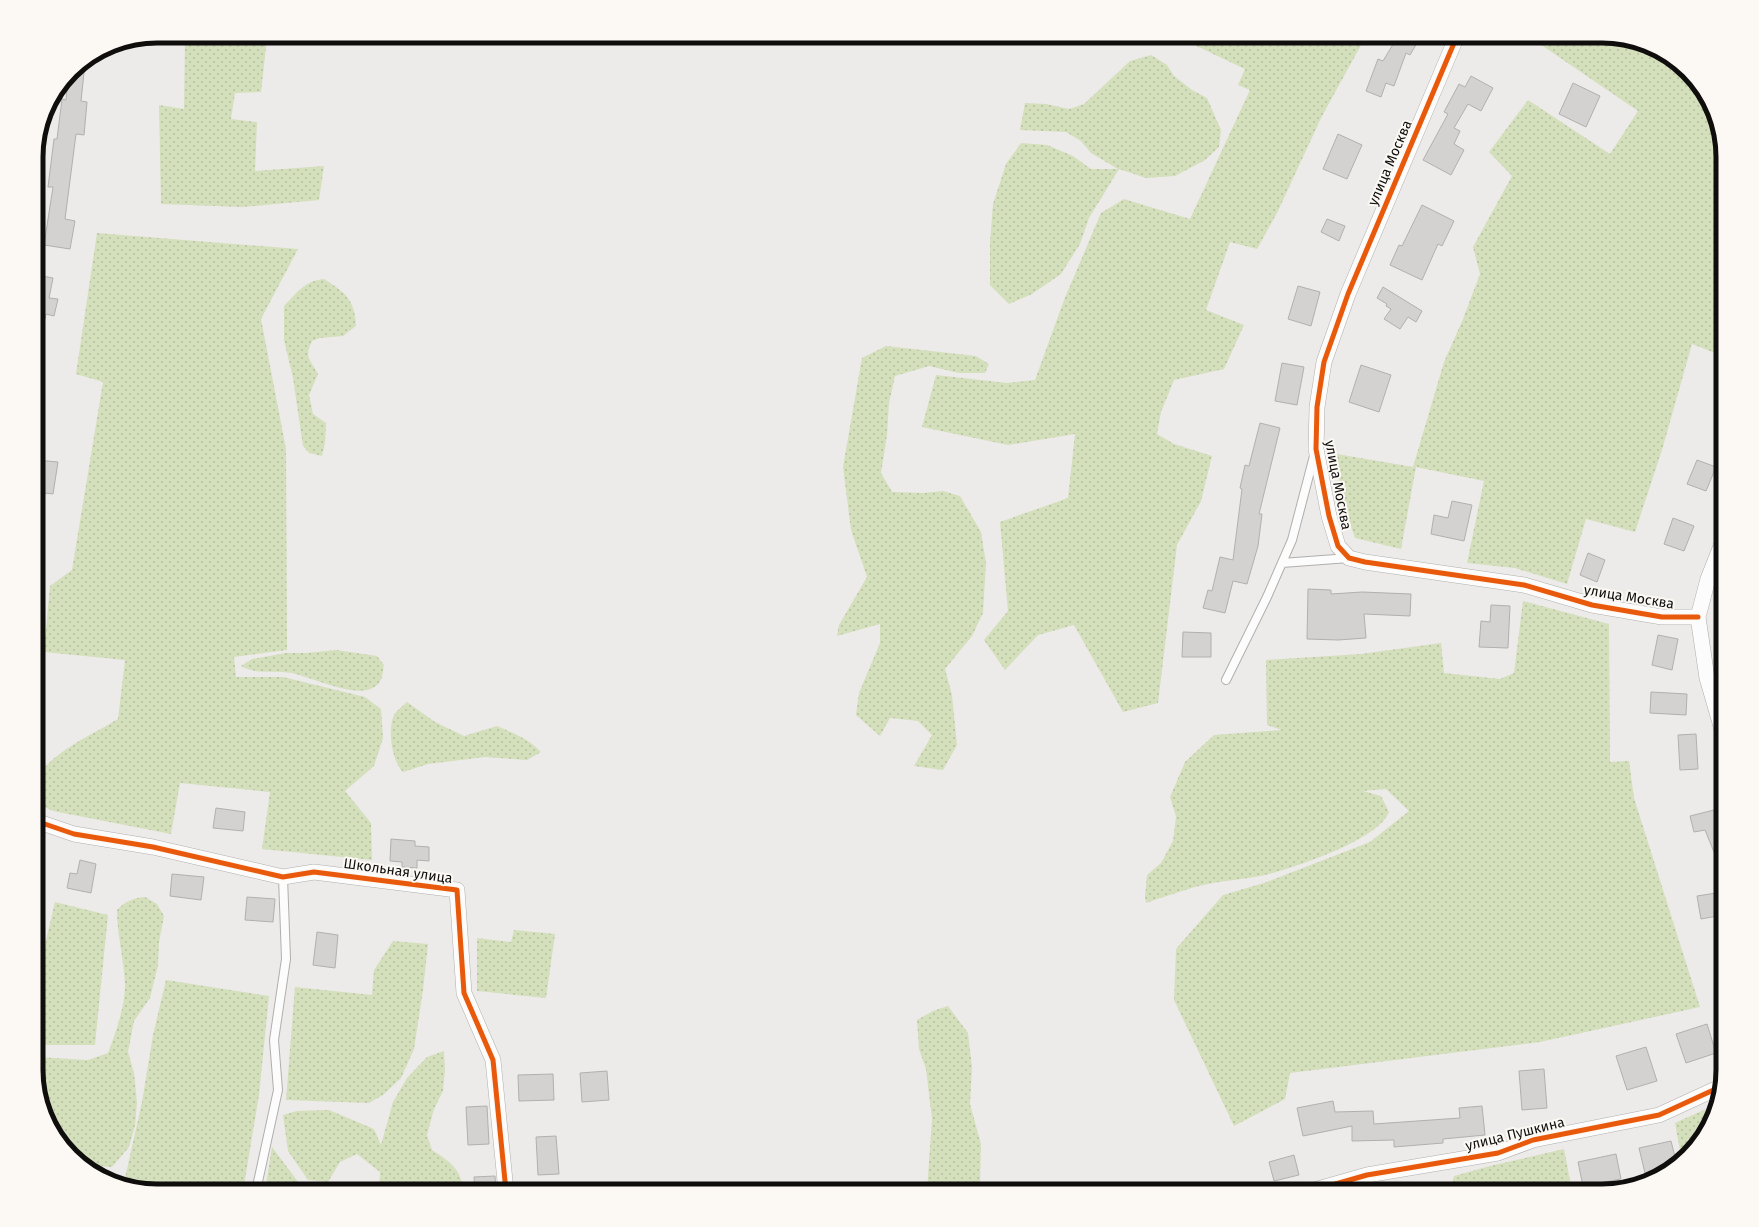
<svg xmlns="http://www.w3.org/2000/svg" width="1759" height="1227" font-family="'Fira Sans',sans-serif">
	<defs>
		<pattern id="grass-dots" width="8" height="8" patternUnits="userSpaceOnUse"><rect width="8" height="8" fill="#d4dfbc"/><path d="M2 2h.1M6 6h.1" fill="none" stroke="#b5bea0" stroke-width="1.8" stroke-linecap="round"/></pattern>
	</defs>
	<rect width="100%" height="100%" fill="#edebe9"/>
	<path fill="url(#grass-dots)" d="M185,36L267,38L261,92L235,93L231,119L257,122L255,171L324,166L319,200L242,207L161,204L159,105L184,109Z
		M1189,36H1366L1322,116L1277,213L1257,249L1230,242L1206,310L1244,325L1224,369L1174,380L1161,412L1157,434L1174,444L1212,456L1201,501L1177,545L1158,703L1123,712L1074,625L1038,635L1005,670L984,640L1008,611L1000,522L1068,498L1075,434L1008,445L922,427L936,375L1007,383L1035,380L1064,300L1101,213L1124,199L1190,219L1250,90L1238,85L1245,69L1190,43Z
		M1535,36H1602L1641,42L1669,57L1707,97L1723,157V345L1720,355L1692,344L1662,450L1635,532L1586,519L1567,584L1515,568L1467,563L1484,481L1416,467L1401,549L1355,538L1341,497L1337,454L1413,467L1444,362L1463,319L1480,274L1473,247L1512,176L1489,152L1528,100L1610,154L1638,111L1534,40Z
		M1151,55L1167,65L1174,76L1192,90L1207,98L1221,130L1219,147L1205,160L1175,176L1146,178L1119,169L1089,218L1080,244L1061,274L1032,294L1009,304L990,285V242L993,204L1006,164L1021,143L1047,145L1073,156L1091,169H1118L1091,153L1081,141L1066,132L1020,130L1025,103L1046,104L1069,109L1084,104L1130,61Z
		M97,233L298,249L261,319L286,449L287,650L234,657L236,677H283L365,697L381,709L383,738L374,766L345,791L371,823L372,860L262,849L270,792L180,783L171,834L53,811L36,803C36,794 36,780 41,772C57,750 95,733 118,719L125,660L44,652L50,586L72,570L103,382L76,374Z
		M324,279C345,292 355,300 356,326L343,336L320,338L312,341C304,358 310,359 318,374L309,395L313,414L326,423L325,443L322,456L309,453L303,446L293,378L284,340V306C297,293 304,281 324,279Z
		M886,346L976,356L989,364L985,373H959L929,366L895,376L889,403L887,435L881,473L892,492L924,493L943,491L960,496L981,532L986,563L983,613L972,636L945,669L952,695L957,745L943,770L914,766L932,735L918,721L890,718L880,736L856,715L859,693L880,643V624L837,636L839,625L867,577L851,530L843,467L862,358Z
		M1523,601L1609,624L1610,762L1629,761L1634,798L1700,1007L1540,1042L1290,1073L1285,1099L1234,1126L1174,1000L1176,949L1223,895L1264,883L1370,842L1409,811L1386,789L1363,791L1381,796L1389,812C1379,839 1301,865 1273,873C1248,880 1221,880 1195,887C1179,892 1162,897 1146,903L1145,897L1147,875L1161,863L1173,841L1176,817L1170,797L1185,762L1214,735L1282,730L1267,725L1266,660L1361,654L1441,643L1444,673L1500,679L1514,673Z
		M336,650L377,656L384,665C383,668 383,673 382,677C372,708 313,677 292,673C275,670 256,675 241,666L252,659L286,653H307Z
		M407,702L435,722L464,736L497,726C513,733 529,739 541,752L527,760L485,757L428,764L403,772C392,761 387,730 394,715C396,711 403,706 407,702Z
		M145,897L157,904L164,916L159,942L158,965L150,998L134,1021L128,1052L134,1073L137,1102L135,1126L129,1147L112,1167L95,1166L91,1171L52,1130L36,1078V1057L88,1060L108,1053C116,1032 125,1007 125,984C124,959 117,935 117,910C126,901 133,898 145,897Z
		M55,902L108,915L95,1045H36V952L43,953Z
		M514,930L555,934L546,998L477,991V938L511,942Z
		M393,941L428,944L423,990L414,1049L401,1078L383,1095L369,1103L286,1100L295,987L372,995L374,970Z
		M166,980L269,996L259,1095L243,1191H157L118,1185L98,1175L125,1178L142,1102L153,1035Z
		M948,1006L968,1033L972,1067L970,1104L981,1144L980,1184L977,1191H927L932,1119L926,1069L919,1049L917,1020L933,1011Z
		M444,1051L445,1070L443,1091L434,1109L427,1135L432,1150C449,1161 462,1169 463,1191H379L380,1172L357,1154L340,1162L328,1182L308,1180L288,1151L283,1115L297,1111L329,1110L374,1129L381,1145L393,1102L407,1078L427,1057Z
		M1717,1104L1702,1137L1681,1156L1675,1123Z
		M272,1147L305,1191H265Z
		M1564,1149L1572,1191H1450L1454,1176L1490,1166Z"/>
	<path fill="#d4d2d1" stroke="#b2b0af" d="M1398,36H1421L1410,55L1406,53L1394,86L1386,83L1381,97L1366,91L1378,59L1383,61Z
		M85,63L81,101L87,102L84,135L76,134L65,219L75,221L70,249L44,245L53,187H48L54,139H57L62,99L66,100L68,76L72,71Z
		M1471,76L1493,88L1481,111L1468,104L1454,128L1460,131L1454,144L1464,150L1451,175L1423,160L1448,114L1444,112L1459,84L1465,87Z
		M1573,83L1600,96L1586,127L1559,114Z
		M1338,134L1362,145L1347,179L1323,169Z
		M1422,205L1454,221L1442,246L1438,244L1422,280L1390,265L1399,245L1402,246Z
		M1327,219L1345,226L1339,241L1321,232Z
		M36,275L53,278L49,298L58,299L54,316L46,314L42,331L36,330Z
		M1298,286L1320,292L1311,326L1288,319Z
		M1383,287L1422,311L1416,322L1408,317L1400,329L1384,319L1391,309L1386,306L1387,304L1377,298Z
		M1282,363L1304,367L1297,405L1275,401Z
		M1361,365L1391,375L1379,412L1349,402Z
		M1260,423L1280,428L1259,514H1262L1258,546L1247,584L1233,581L1225,613L1203,608L1208,590L1212,591L1220,557L1233,560L1242,489L1240,488L1245,465L1249,466Z
		M36,460L58,462L53,494L36,492Z
		M1697,460L1716,467L1706,491L1687,484Z
		M1452,501L1472,505L1464,541L1431,534L1434,515L1448,518Z
		M1673,518L1694,526L1684,551L1664,544Z
		M1588,553L1605,560L1597,582L1580,575Z
		M1308,589L1331,590V594L1362,592L1411,594L1410,616L1364,614L1366,638L1338,640L1307,639Z
		M1491,605L1510,606L1508,648L1479,647L1481,621L1490,622Z
		M1183,632L1211,633V657H1182Z
		M1658,635L1678,639L1672,670L1652,665Z
		M1651,692L1687,694L1686,715L1650,713Z
		M1696,734L1698,769L1680,770L1678,735Z
		M216,808L245,812L243,831L213,828Z
		M1718,809L1723,829V874L1705,830L1694,832L1690,816Z
		M391,839L415,841V846L429,847V861L417,860V868L402,867V862L390,861Z
		M80,860L96,864L91,893L67,888L70,873L77,874Z
		M172,874L204,877L201,900L170,896Z
		M1723,892V915L1701,919L1697,896Z
		M247,897L275,899L273,922L245,920Z
		M317,932L338,935L335,968L313,965Z
		M1707,1024L1716,1053L1686,1063L1676,1034Z
		M1646,1047L1657,1081L1627,1090L1616,1056Z
		M1544,1069L1547,1108L1522,1110L1519,1071Z
		M607,1071L609,1100L582,1102L580,1073Z
		M553,1074L554,1100L519,1101L518,1075Z
		M1333,1101L1335,1112L1373,1111L1374,1124L1460,1118L1459,1108L1482,1106L1485,1135L1443,1139V1143L1394,1147V1140L1352,1141V1126L1303,1136L1297,1108Z
		M487,1106L489,1144L468,1145L466,1107Z
		M556,1136L559,1174L538,1175L536,1137Z
		M1671,1141L1676,1161L1668,1168L1645,1173L1639,1148Z
		M1616,1154L1621,1179L1583,1186L1578,1162Z
		M1294,1155L1299,1175L1274,1181L1269,1162Z
		M495,1176L496,1191H475L474,1177Z"/>
	<g fill="none" stroke-linecap="round" stroke-linejoin="round">
		<defs>
			<path id="service" d="M1282,563L1349,558
				M1226,680L1267,597L1292,540L1314,456
				M256,1191L278,1090L274,1040L286,959L283,877"/>
			<path id="minor" d="M1457,36L1348,294L1324,362L1317,407L1316,449L1329,516L1338,546L1349,558L1365,562L1524,585L1592,605L1662,617H1698
				M1723,541L1708,579L1698,617L1707,678L1723,733
				M36,821L74,834L153,847L283,877L314,872L457,890L464,993L493,1060L506,1191
				M1311,1191L1367,1175L1498,1153L1533,1140L1659,1115L1720,1087"/>
		</defs>
		<use href="#service" stroke="#b0afad" stroke-width="10"/>
		<use href="#minor" stroke="#b0afad" stroke-width="16"/>
		<use href="#service" stroke="#fcfcfc" stroke-width="8"/>
		<use href="#minor" stroke="#fcfcfc" stroke-width="15"/>
		<defs>
			<path id="cycleway" d="M1457,36L1348,294L1324,362L1317,407L1316,449L1329,516L1338,546L1349,558L1365,562L1524,585L1592,605L1662,617H1698
				M36,821L74,834L153,847L283,877L314,872L457,890L464,993L493,1060L506,1191
				M1311,1191L1367,1175L1498,1153L1533,1140L1659,1115L1720,1087"/>
		</defs>
		<use href="#cycleway" stroke="#fcf9f4" stroke-width="8"/>
		<use href="#cycleway" stroke="#e8590c" stroke-width="5"/>
	</g>
	<g text-anchor="middle" dominant-baseline="central" stroke-width="4" stroke-linejoin="round" paint-order="stroke">
		<g font-size="14" fill="#0f0e0d" stroke="#fcf9f4">
			<text transform="translate(1390 163) rotate(-67)">улица Москва</text>
			<text transform="translate(1338 485) rotate(79)">улица Москва</text>
			<text transform="translate(1629 597) rotate(9)">улица Москва</text>
			<text transform="translate(398 871) rotate(8)">Школьная улица</text>
			<text transform="translate(1515 1134) rotate(-14)">улица Пушкина</text>
		</g>
	</g>
	<path d="M0 0H1759V1227H0ZM157 43H1602A114 114 0 0 1 1716 157V1070A114 114 0 0 1 1602 1184H157A114 114 0 0 1 43 1070V157A114 114 0 0 1 157 43Z" fill="#fcf9f4" fill-rule="evenodd"/>
	<path fill="none" stroke="#0f0e0d" stroke-width="5" d="M157 43H1602A114 114 0 0 1 1716 157V1070A114 114 0 0 1 1602 1184H157A114 114 0 0 1 43 1070V157A114 114 0 0 1 157 43Z"/>
</svg>
